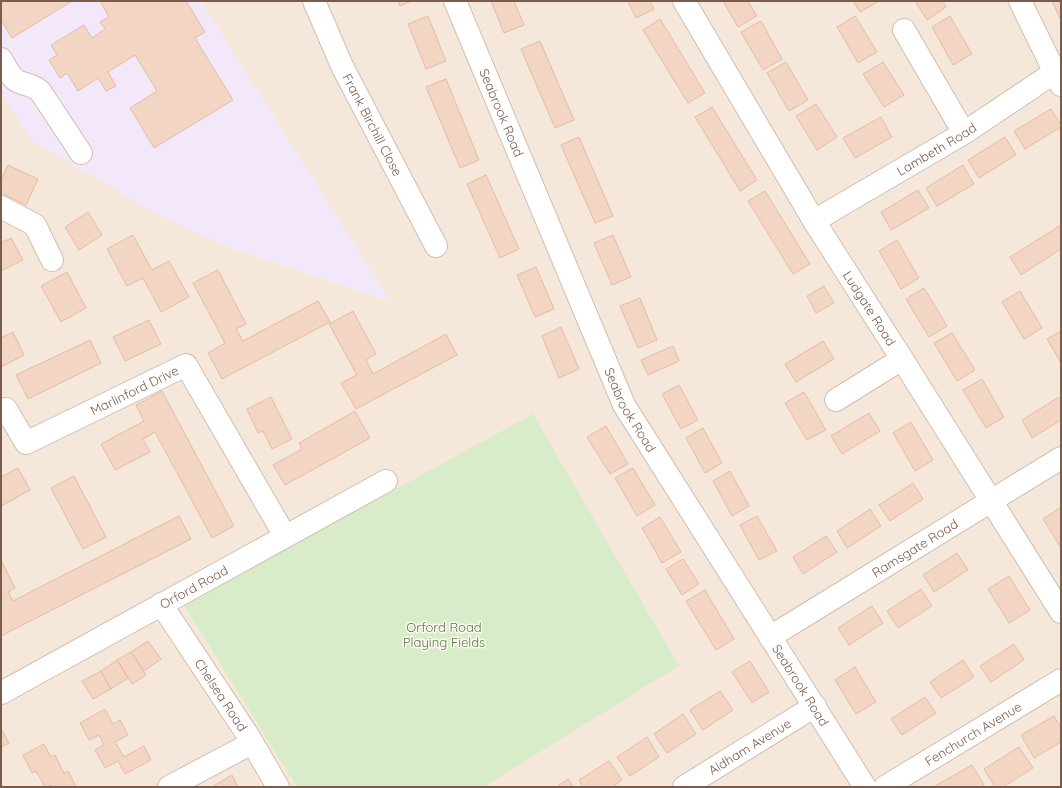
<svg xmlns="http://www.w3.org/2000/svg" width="1062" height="788" font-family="Quicksand,sans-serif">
	<rect width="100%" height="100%" fill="#fdf6ec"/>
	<path fill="#f5e8da" d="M1,1H1061V787H1Z"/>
	<path fill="#f3e8fa" d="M1,1H201L391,302L243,252L242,253L194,232L155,213L31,140L1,91Z"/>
	<path fill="#d8ecc9" d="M533,414L679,666L483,787H297L184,605Z"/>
	<path fill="#f3d5c3" stroke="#e6bba3" d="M3,1H72L12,38L1,20V2Z
		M100,1H186L205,32L195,38L233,100L154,148L130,108L157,91L135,55L108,72L116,86L106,91L98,78L78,91L67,73L60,78L49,60L57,55L51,45L84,25L92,38L105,29L100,22L109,17Z
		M398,1H412L400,6Z
		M491,1H514L524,25L504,33Z
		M628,1H650L654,9L636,18Z
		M723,1H748L757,16L738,27Z
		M853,1H879L860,12Z
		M915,1H943L946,7L927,20Z
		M1052,1H1061V20Z
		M428,16L446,61L426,69L408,24Z
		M855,16L877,52L858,63L837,27Z
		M950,16L972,54L953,65L932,27Z
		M660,19L705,93L688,103L643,30Z
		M761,21L782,59L763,70L741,32Z
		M540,41L574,120L555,128L521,49Z
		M786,62L808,100L789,111L767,73Z
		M883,62L904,95L884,107L863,74Z
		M446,79L479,160L460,168L426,87Z
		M816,104L837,137L817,150L796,116Z
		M712,107L757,180L740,191L695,117Z
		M1051,109L1061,125V127L1025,149L1014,131Z
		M881,117L892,137L855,158L843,138Z
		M579,137L613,216L595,223L561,145Z
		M1005,137L1016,155L979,178L968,160Z
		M8,165L38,179L26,205L1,193V180Z
		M963,165L974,184L937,206L926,188Z
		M486,175L519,249L500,258L467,184Z
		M918,190L929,208L891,230L881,212Z
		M765,191L810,264L793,274L748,201Z
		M88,212L102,235L79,250L65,227Z
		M1061,225V249L1021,275L1010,257Z
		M133,235L152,270L169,261L189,297L161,312L143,278L127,286L107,249Z
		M613,235L631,277L612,285L594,243Z
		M11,238L23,260L1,271V243Z
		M897,240L919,278L901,289L879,251Z
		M536,267L554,309L535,317L517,275Z
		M218,270L246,324L236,329L243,341L318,301L330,322L222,379L208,353L225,343L193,283Z
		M67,272L86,308L61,322L41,286Z
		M824,286L834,303L816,313L807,296Z
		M924,288L947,326L929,337L906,299Z
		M1020,291L1042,328L1024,339L1002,302Z
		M640,298L657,340L638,348L620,306Z
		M353,311L376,354L366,360L373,374L446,334L457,355L356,409L341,383L357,375L329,324Z
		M149,320L161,344L125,361L113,337Z
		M561,327L579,369L559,378L542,336Z
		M1061,331V363L1047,339Z
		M13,332L24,355L1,367V338Z
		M952,333L975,370L957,381L934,343Z
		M90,340L101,363L28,399L16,375Z
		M823,341L834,359L796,382L785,364Z
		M673,346L679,361L648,375L641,360Z
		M982,379L1004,417L986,428L963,390Z
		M679,385L698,420L681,429L662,394Z
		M162,391L234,526L212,538L155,432L143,439L150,452L115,470L101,444L144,421L136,405Z
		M804,392L826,430L807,440L785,403Z
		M271,397L292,439L272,449L263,431L258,433L247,409Z
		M1059,397L1061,400V420L1032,438L1022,420Z
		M355,411L370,438L285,485L273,465L302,449L299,443Z
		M869,413L880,431L842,454L831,436Z
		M911,422L933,460L915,471L893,433Z
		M606,426L628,464L610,474L587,437Z
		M703,428L722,463L705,473L686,438Z
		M18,468L30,490L1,506V477Z
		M633,468L655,505L637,516L615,478Z
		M730,471L749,506L732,516L713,481Z
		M74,476L106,537L83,549L51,488Z
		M913,483L923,499L890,521L879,505Z
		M1061,507V548L1043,519Z
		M870,509L881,526L847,548L837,531Z
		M179,516L191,539L1,636V560L15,588L8,592L13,601Z
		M757,516L777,551L759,560L740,525Z
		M660,517L681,552L662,563L642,528Z
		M826,536L837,552L803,574L793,557Z
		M957,553L968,570L934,592L923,575Z
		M683,559L699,584L682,595L666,569Z
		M1009,576L1030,610L1009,623L988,589Z
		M921,589L932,606L898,628L887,611Z
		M705,590L734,639L716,650L686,601Z
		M872,606L883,623L849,645L838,628Z
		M148,641L161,659L144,671L131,652Z
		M1014,644L1024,660L991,682L980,666Z
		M131,652L146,675L132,684L117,660Z
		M117,660L128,678L111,689L101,671Z
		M963,660L974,677L941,698L930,682Z
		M750,661L769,692L752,703L732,672Z
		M855,667L876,702L856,714L835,680Z
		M101,671L111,689L93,699L82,681Z
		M720,691L733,710L703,730L690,710Z
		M925,697L936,713L902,735L891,719Z
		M105,709L113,724L120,720L128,735L115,742L124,757L144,746L151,760L125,774L118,761L105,768L95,750L104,745L99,735L89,740L80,723Z
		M683,714L696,734L667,753L654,734Z
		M1054,716L1061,728V742L1034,758L1021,735Z
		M1,728L9,743L1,747Z
		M647,737L659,757L630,776L617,757Z
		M44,744L51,757L55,755L64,773L68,771L76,787H52L51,785L47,787H45L36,771L32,773L23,755Z
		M1019,747L1033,768L1003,787H995L984,769Z
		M609,761L622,780L612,787H583L579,780Z
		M972,765L985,787H936L935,786Z
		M232,775L238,787H212Z
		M568,779L573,787H556Z"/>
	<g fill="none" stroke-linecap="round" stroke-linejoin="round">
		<defs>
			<g id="minor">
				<path id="s1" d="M314,1L342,66L436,246"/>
				<path id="s2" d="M455,1L624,405L865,787"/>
				<path id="s3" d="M684,1L814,221L902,359L1061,612"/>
				<path d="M1020,1L1061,85"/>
				<path d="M904,30L964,133"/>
				<path d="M1,59C6,67 10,78 19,82C27,85 33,85 40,91L81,153"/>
				<path d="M1,207L35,225L52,260"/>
				<path id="s4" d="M814,221L964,133L1055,72"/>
				<path d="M836,400L902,359"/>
				<path id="s5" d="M6,409L26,443L186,365L285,536"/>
				<path id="s6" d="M161,604L249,737L278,787"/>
				<path id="s7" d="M770,637L1061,458"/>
				<path id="s8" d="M1,693L386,481"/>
				<path d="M169,787L252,743"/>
				<path id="s9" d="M684,787L815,706"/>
				<path id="s10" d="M885,787L1061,680"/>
			</g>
		</defs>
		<use href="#minor" stroke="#d1beb0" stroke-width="24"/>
		<use href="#minor" stroke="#fff" stroke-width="22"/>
	</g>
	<g text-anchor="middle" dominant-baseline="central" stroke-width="3" stroke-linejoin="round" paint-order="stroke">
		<g font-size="13" fill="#7a5c4d" stroke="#fffaf3">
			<text stroke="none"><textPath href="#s2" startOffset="121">Seabrook Road</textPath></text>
			<text stroke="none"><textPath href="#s1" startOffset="137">Frank Birchill Close</textPath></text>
			<text stroke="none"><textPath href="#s4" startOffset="142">Lambeth Road</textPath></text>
			<text stroke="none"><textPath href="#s3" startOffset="359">Ludgate Road</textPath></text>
			<text stroke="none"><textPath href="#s5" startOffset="160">Marlinford Drive</textPath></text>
			<text stroke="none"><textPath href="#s2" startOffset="445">Seabrook Road</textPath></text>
			<text stroke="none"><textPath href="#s7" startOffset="170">Ramsgate Road</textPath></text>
			<text stroke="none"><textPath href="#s8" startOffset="220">Orford Road</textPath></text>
			<text stroke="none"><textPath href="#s2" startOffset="769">Seabrook Road</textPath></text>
			<text stroke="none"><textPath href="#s6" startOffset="109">Chelsea Road</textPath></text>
			<text stroke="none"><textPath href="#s10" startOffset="103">Fenchurch Avenue</textPath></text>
			<text stroke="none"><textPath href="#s9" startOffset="77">Aldham Avenue</textPath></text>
		</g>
		<g font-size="13" fill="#537a41" stroke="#fffaf3">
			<text x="444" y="627">Orford Road<tspan x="444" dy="15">Playing Fields</tspan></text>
		</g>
	</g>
	<rect width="1062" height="788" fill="none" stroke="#7a5c4d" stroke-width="4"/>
</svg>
